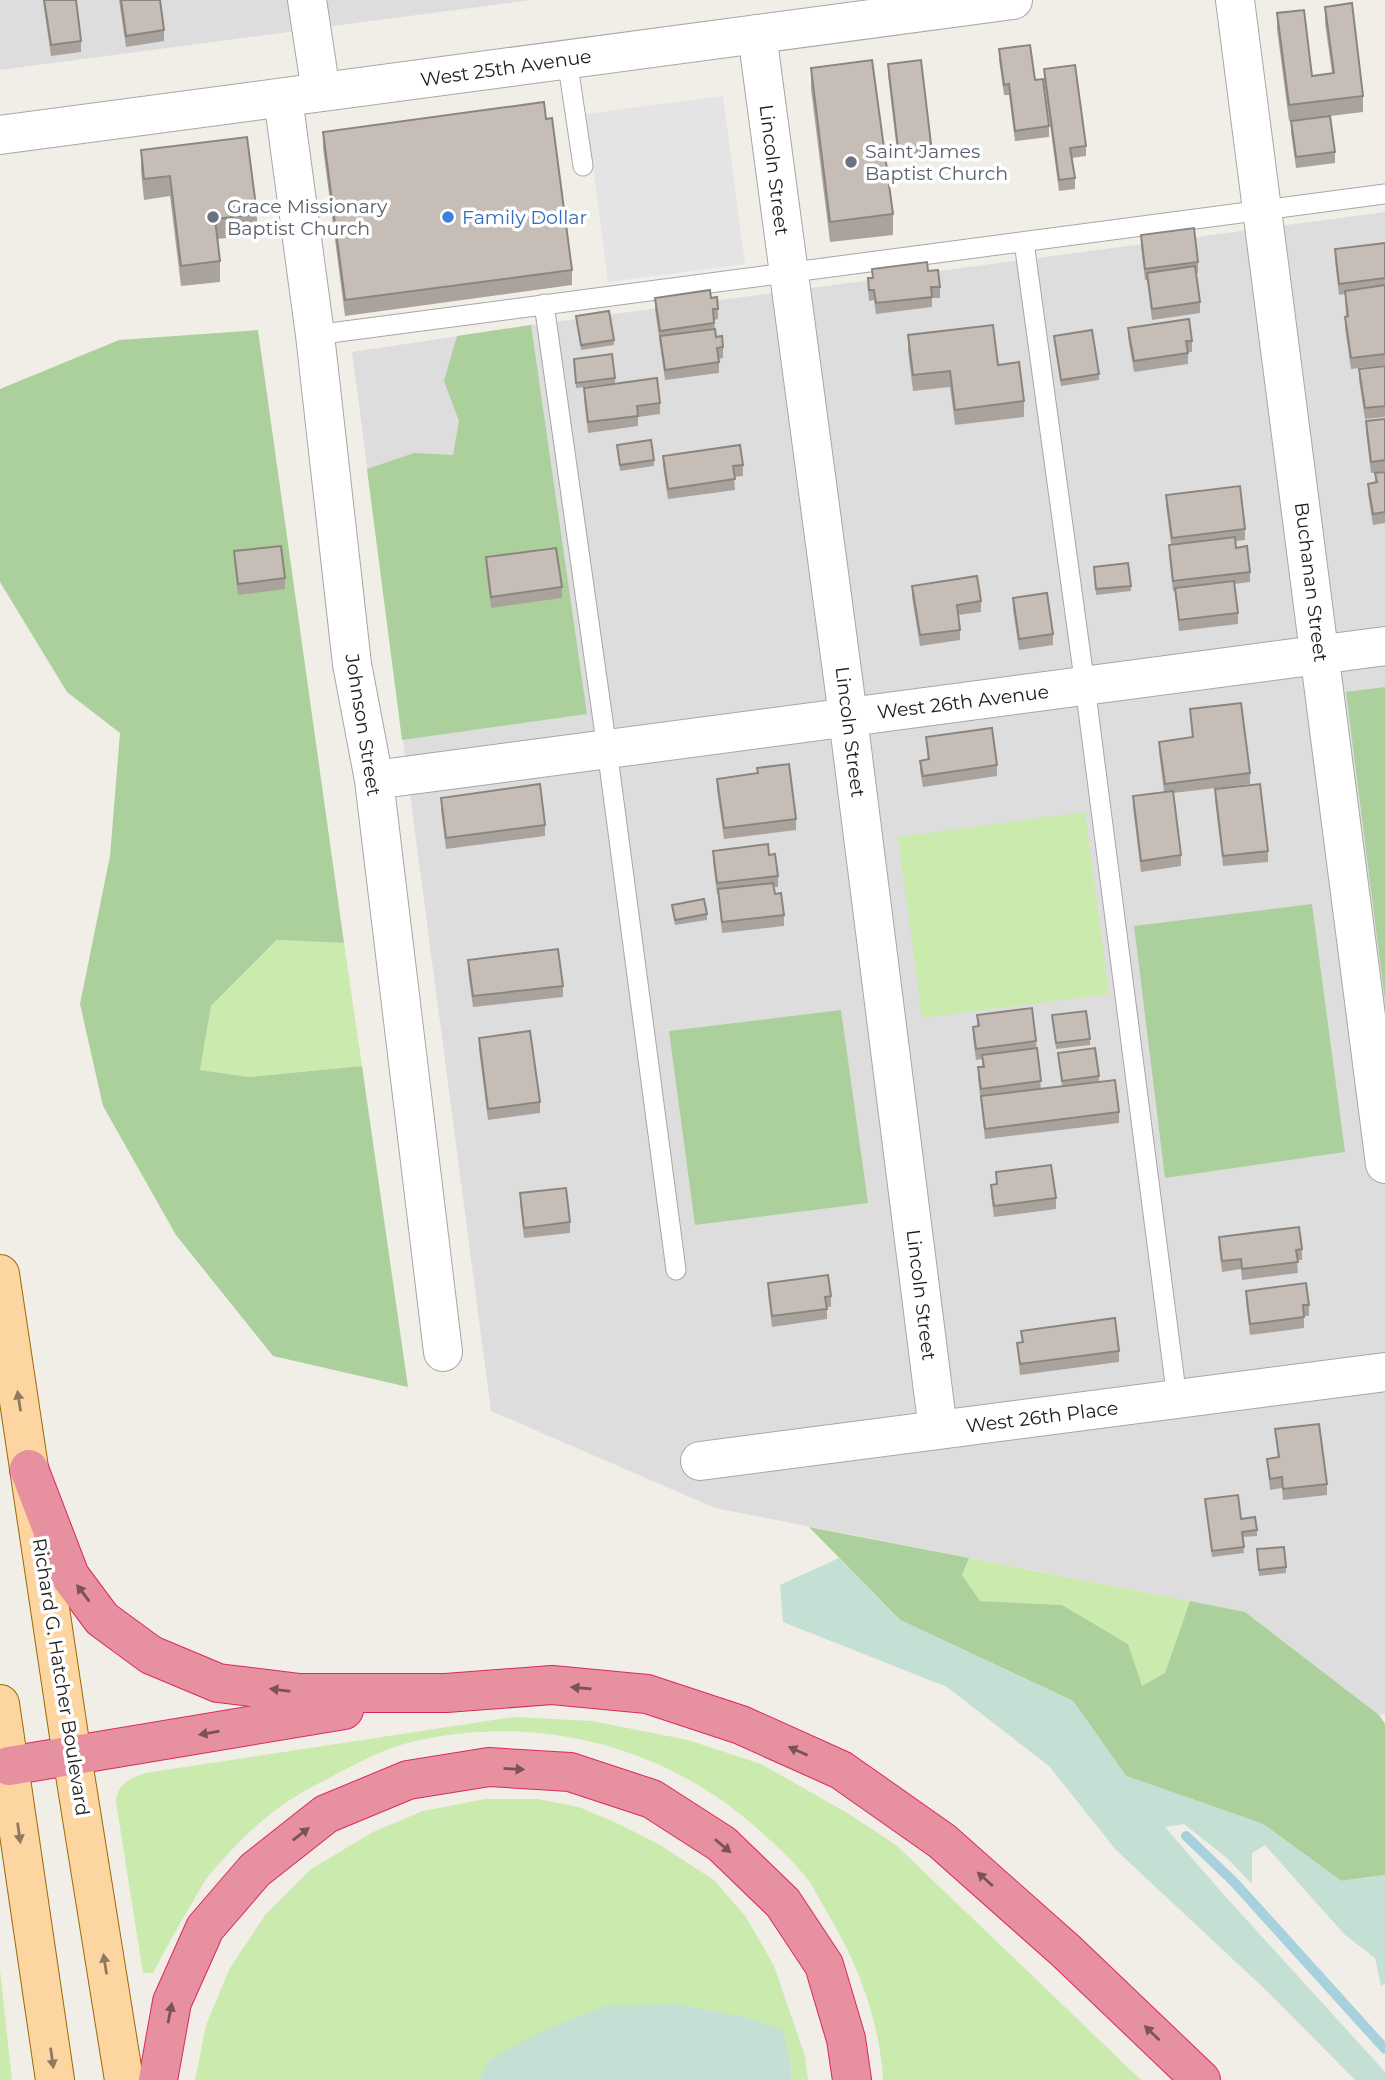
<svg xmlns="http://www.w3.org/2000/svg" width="1385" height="2080" font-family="Montserrat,sans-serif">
	<rect width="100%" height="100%" fill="#f1eee7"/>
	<path fill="#dedddd" d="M0,0H530L0,70Z
		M1385,212V1714L1379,1715L1245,1612L715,1508L491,1411L352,352L531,325Z"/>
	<path fill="#cbeaae" d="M1085,812L1109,994L922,1018L898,837Z
		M278,940L344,943L362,1066L249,1077L200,1070L211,1006Z
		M969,1558L1190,1601L1165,1673L1141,1687L1128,1644L1062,1605L980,1601L962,1575Z
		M514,1717L592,1721L688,1740L761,1764L849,1814L896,1845L1141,2080H883C880,2024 860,1969 832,1921C825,1909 818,1896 811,1884C797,1864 777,1847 760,1831C666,1745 535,1712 411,1742C383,1749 355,1764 329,1778C307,1789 286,1801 267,1817C249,1831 226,1855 211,1873C204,1881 199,1891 194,1900C179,1924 166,1948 153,1973H143L116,1802C117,1784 129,1779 145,1773Z
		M485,1799H537L579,1807L621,1825L660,1845L714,1880L746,1917L774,1966L805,2056L808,2080H791L790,2058L750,2018L722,2014L490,2059L478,2080H195L206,2025L230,1968L266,1914L311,1869L373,1832L423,1811Z
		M0,1970L12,2080H0Z"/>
	<path fill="#abd09c" d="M531,325L587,714L402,740L367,469L414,453L453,455L459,421L444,381L457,336Z
		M258,330L344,943L277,940L211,1006L200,1070L249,1077L362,1066L408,1387L273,1356L176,1235L103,1106L80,1004L110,856L120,733L67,692L0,582V389L119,340Z
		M1385,687V1001L1346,692Z
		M1312,904L1345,1152L1165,1178L1134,926Z
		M841,1010L868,1203L695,1225L669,1031Z
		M809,1527L969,1558L962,1575L980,1601L1062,1605L1128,1644L1142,1686L1165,1673L1190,1601L1245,1612L1379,1715L1385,1724V1875L1341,1881L1263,1824L1126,1776L1073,1701L900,1620Z"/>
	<path fill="#c4dfd3" d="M839,1558L900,1620L1073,1701L1126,1776L1263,1824L1341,1881L1385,1875V1983L1381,1986L1375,1958L1345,1935L1265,1845L1252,1853V1884L1227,1858L1184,1824L1165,1827L1224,1895L1377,2063L1385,2072V2080H1355L1269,1993L1116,1850L1049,1766L947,1687L783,1622L780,1585Z
		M675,2004L750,2018L783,2030L790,2058L791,2080H478L490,2059L547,2029L605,2006Z"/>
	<path fill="#e4e4e4" d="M723,96L745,264L608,282L586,114Z"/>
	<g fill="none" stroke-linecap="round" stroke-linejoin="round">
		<path stroke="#a8d1de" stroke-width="10" d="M1186,1836L1234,1882L1385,2049"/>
		<defs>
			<path id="service" d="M567,59L583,166
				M1024,242L1085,686L1177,1399
				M544,304L607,749L676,1270
				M315,335L1385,194"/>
			<path id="minor" d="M307,0L321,92
				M1235,0L1385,1164
				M757,34L844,686L938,1430
				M283,98L315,335L352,664L374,780L443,1352
				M374,780L1385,646
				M700,1461L1385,1372"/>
			<path id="tertiary" d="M0,135L1013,0"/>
			<path id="primary" d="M0,1274L72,1756L124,2080
				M0,1704L55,2080"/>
			<path id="motorway" d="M29,1469L70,1576L102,1619L151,1655L218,1683L300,1693H446L552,1685L647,1694L741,1725L841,1770L942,1841L1066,1951L1201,2080
				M9,1766L344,1710
				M158,2080L172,2002L205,1928L255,1870L326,1814L408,1780L489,1767L570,1772L652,1799L722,1844L783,1903L824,1965L846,2039L852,2080"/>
		</defs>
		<use href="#service" stroke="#a7a7a7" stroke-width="21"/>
		<use href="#minor" stroke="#a7a7a7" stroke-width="40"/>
		<use href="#tertiary" stroke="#a7a7a7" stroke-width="40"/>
		<use href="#primary" stroke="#9c6a01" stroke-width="40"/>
		<use href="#motorway" stroke="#db2864" stroke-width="40"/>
		<use href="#service" stroke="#fff" stroke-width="19"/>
		<use href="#minor" stroke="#fff" stroke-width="38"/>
		<use href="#tertiary" stroke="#fff" stroke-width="38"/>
		<use href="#primary" stroke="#fcd5a1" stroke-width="38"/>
		<use href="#motorway" stroke="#e7909f" stroke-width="38"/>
	</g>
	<path fill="#aaa39d" d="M43,0H76L81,41V52L51,56Z
		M119,0H160L164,30V41L126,47Z
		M1325,7L1363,96V112L1289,121L1277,29V13L1312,76L1332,73L1325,23Z
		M999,49L1035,80L1049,126V137L1015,141L1009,95H1004L999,60Z
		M888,64L931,144V154L898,159L888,75Z
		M811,68L893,214V235L830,242L811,89Z
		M1044,69L1086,146V156L1072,158L1075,178V189L1059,191L1044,80Z
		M546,119L572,270V285L345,316L323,148V132Z
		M1291,121L1335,152V163L1296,168L1291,132Z
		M141,150L257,214V234L218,239L220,261V282L181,286L170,196L144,200L141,171Z
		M1141,235L1198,262V273H1196L1200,302V313L1152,320L1147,280H1145L1141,246Z
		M1385,243V365L1351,369L1345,328V317H1346L1345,294L1339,295L1335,260V249Z
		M872,269L928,271L940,287V298H932V307L876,314L874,300L869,301L868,289V278H872Z
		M655,298H711L718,309V319L714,320L716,337L723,347V358L719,359V373L665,380L655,309Z
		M576,316L614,340V345L581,350Z
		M1128,328L1192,341V352H1188V364L1134,372L1128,338Z
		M908,335L998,365L1024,401V417L955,425L950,387L913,391L908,351Z
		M1054,336L1099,374V380L1061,386Z
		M574,359L615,378V383L576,388Z
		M1385,366V417L1365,419L1359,380V369Z
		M584,388L660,403V414L638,417V426L588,433L584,399Z
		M1385,419V471L1371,473L1366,432V421Z
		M617,445L654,460V466L620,471Z
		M663,456L743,465V476L734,477L735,490L668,499L663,466Z
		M1385,472V523L1373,525L1368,494V484L1375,483V473Z
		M1166,495L1245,529V540L1236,541V548L1250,572V582L1234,584L1238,613V624L1179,631L1175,591H1173L1169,556V545H1171L1166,505Z
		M234,551L285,578V589L238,595L234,562Z
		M486,557L562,587V598L491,608L486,568Z
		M1094,567L1131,586V591L1096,595Z
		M912,586L981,601V612L958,615L960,630V640L920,646L912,597Z
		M1013,598L1053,634V645L1019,650L1013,609Z
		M1190,709L1250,773V784L1173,793L1181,855V866L1141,872L1133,807V796L1164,792L1159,752V742L1192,737Z
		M926,737L997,765V776L923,787L920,771V761L928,760Z
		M757,768L796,819V830L724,839L717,790V779L757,773Z
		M1215,789L1268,851V862L1223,866L1215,800Z
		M441,798L545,825V836L446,849L441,809Z
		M713,851L769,855L778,876V887H774L775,894L784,915V926L722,933L718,894H717L713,862Z
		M672,905L707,914V920L675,925Z
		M468,960L563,986V997L473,1007L468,971Z
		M977,1015L1036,1041L1041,1089L1062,1086L1058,1053L1099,1076V1082L1119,1112V1123L985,1139L978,1078V1067H982V1059L976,1060L973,1038V1027L977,1026Z
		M1052,1015L1090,1039V1045L1056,1049Z
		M479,1038L540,1102V1113L488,1120L479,1049Z
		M996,1172L1056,1198V1209L994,1217L991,1195V1185L996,1184Z
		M520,1193L570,1222V1233L524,1238L520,1204Z
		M1219,1237L1302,1249V1260H1297L1298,1273L1242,1280L1241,1269L1222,1272L1219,1248Z
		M768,1283L831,1296V1307H827V1319L772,1327L768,1294Z
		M1246,1291L1309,1305V1316H1304V1328L1250,1335L1246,1302Z
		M1021,1331L1119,1351V1362L1020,1375L1017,1343L1022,1342Z
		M1275,1429L1327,1484V1495L1283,1500L1282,1488L1270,1490L1267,1459L1278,1458Z
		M1205,1499L1241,1519L1257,1530V1536L1243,1537L1244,1553L1212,1557Z
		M1257,1549L1286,1567V1573L1259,1576Z"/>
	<path fill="#c6beb6" stroke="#8b857f" stroke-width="2" d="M44,0H76L81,41L51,45Z
		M121,0H160L164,30L126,36Z
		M1352,3L1363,96L1289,105L1277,13L1304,10L1312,76L1334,73L1325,7Z
		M1030,45L1035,80L1043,79L1049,126L1015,131L1009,84L1004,85L999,49Z
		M872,60L893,214L830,222L811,68Z
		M921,60L931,144L898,148L888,64Z
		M1075,65L1086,146L1070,148L1075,178L1059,180L1044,69Z
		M544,102L546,119L552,118L572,270L345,300L323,132Z
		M1330,116L1335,152L1296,157L1291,121Z
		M247,137L257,214L215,219L220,261L181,266L170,176L144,179L141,150Z
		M1194,228L1198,262L1145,269L1141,235Z
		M1385,243V278L1339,284L1335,249Z
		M927,262L928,271L938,270L940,287H931L932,297L876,303L874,290H869L868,278H873L872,269Z
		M1195,266L1200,302L1152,309L1147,273Z
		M1385,285V354L1351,358L1345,317L1348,316L1345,291Z
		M710,290L711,298L717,297L718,309H713L714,323L660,331L655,298Z
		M609,311L614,340L581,345L576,316Z
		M1189,319L1192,341H1186L1188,353L1134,361L1128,328Z
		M993,325L998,365L1019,362L1024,401L955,410L950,371L913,375L908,335Z
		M715,329L716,337L722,336L723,347L717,348L719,362L665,370L660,336Z
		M1092,330L1099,374L1061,380L1054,336Z
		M612,354L615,378L576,383L574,359Z
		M1385,366V406L1365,408L1359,369Z
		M657,378L660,403L637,406L638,416L588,422L584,388Z
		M1385,419V460L1371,462L1366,421Z
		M651,440L654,460L620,465L617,445Z
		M740,445L743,465L733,466L735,479L668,489L663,456Z
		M1385,472V512L1373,514L1368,484L1377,482L1375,473Z
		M1240,486L1245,529L1172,538L1166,495Z
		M1235,537L1236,548L1247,546L1250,572L1173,581L1169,545Z
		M281,546L285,578L238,584L234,551Z
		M556,548L562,587L491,597L486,557Z
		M1128,563L1131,586L1096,589L1094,567Z
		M977,576L981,601L957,605L960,630L920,635L912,586Z
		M1234,581L1238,613L1179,620L1175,588Z
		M1047,593L1053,634L1019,639L1013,598Z
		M1241,703L1250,773L1165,784L1159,742L1193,737L1190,709Z
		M992,728L997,765L923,776L920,761L929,759L926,737Z
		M789,764L796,819L724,828L717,779L758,773L757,768Z
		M540,784L545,825L446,838L441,798Z
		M1260,784L1268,851L1223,856L1215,789Z
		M1173,791L1181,855L1141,861L1133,796Z
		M768,844L769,855L775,854L778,876L717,883L713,851Z
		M773,883L775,894L781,893L784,915L722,922L718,889Z
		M704,899L707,914L675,920L672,905Z
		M558,949L563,986L473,996L468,960Z
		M1032,1008L1036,1041L976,1049L973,1027L979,1026L977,1015Z
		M1086,1011L1090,1039L1056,1043L1052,1015Z
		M530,1031L540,1102L488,1109L479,1038Z
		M1037,1048L1041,1081L981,1089L978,1067H984L982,1055Z
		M1095,1048L1099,1076L1062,1081L1058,1053Z
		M1115,1080L1119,1112L985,1129L981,1096Z
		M1051,1165L1056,1198L994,1206L991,1185L997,1184L996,1172Z
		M566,1188L570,1222L524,1228L520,1193Z
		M1299,1227L1302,1249L1296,1250L1298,1262L1242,1269L1241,1259L1222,1261L1219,1237Z
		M828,1275L831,1296L825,1297L827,1309L772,1316L768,1283Z
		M1306,1283L1309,1305H1303L1304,1317L1250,1324L1246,1291Z
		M1115,1318L1119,1351L1020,1364L1017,1343L1023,1342L1021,1331Z
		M1319,1424L1327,1484L1283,1489L1282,1477L1270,1479L1267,1459L1279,1457L1275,1429Z
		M1238,1495L1241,1519L1255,1517L1257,1530L1242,1532L1244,1547L1212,1551L1205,1499Z
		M1284,1547L1286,1567L1259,1570L1257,1549Z"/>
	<defs><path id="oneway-solid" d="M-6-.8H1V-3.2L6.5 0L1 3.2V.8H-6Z" transform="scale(1.75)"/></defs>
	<g fill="#8e7a60">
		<use href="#oneway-solid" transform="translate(19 1401) rotate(-99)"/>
		<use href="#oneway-solid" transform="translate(19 1833) rotate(82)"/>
		<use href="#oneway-solid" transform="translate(105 1964) rotate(-99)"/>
		<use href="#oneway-solid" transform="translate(52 2058) rotate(82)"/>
	</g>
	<g fill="#7a5259">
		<use href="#oneway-solid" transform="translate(83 1593) rotate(-127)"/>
		<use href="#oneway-solid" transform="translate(581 1688) rotate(-175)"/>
		<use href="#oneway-solid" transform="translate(280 1690) rotate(-173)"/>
		<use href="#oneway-solid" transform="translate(209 1733) rotate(170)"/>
		<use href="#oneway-solid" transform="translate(798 1751) rotate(-156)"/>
		<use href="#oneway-solid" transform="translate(514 1769) rotate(3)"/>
		<use href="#oneway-solid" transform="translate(301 1834) rotate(-38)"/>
		<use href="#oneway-solid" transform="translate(723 1846) rotate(40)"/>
		<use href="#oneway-solid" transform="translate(985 1879) rotate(-138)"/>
		<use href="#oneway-solid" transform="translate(170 2013) rotate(-79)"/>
		<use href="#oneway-solid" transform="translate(1152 2033) rotate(-136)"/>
	</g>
	<g fill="#6b7280" stroke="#fff" stroke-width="2.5">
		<circle cx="851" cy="162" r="7"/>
		<circle cx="213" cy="217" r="7"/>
	</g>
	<circle fill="#3f7fe0" stroke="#fff" stroke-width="2.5" cx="448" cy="217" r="7"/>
	<g text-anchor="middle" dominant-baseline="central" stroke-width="7" stroke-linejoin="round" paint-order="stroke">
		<g font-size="19" fill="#202020" stroke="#fff">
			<text transform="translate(506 68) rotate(-8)">West 25th Avenue</text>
			<text transform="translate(774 170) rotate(83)">Lincoln Street</text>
			<text transform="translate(1311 582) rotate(83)">Buchanan Street</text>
			<text transform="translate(963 702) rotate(-7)">West 26th Avenue</text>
			<text transform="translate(363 725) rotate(81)">Johnson Street</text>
			<text transform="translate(850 732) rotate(83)">Lincoln Street</text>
			<text transform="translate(921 1295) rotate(83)">Lincoln Street</text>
			<text transform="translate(1042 1417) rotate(-7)">West 26th Place</text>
			<text transform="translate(61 1677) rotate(81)">Richard G. Hatcher Boulevard</text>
		</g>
		<g font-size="19" fill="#5b616d" stroke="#fff" text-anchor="start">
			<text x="865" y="151">Saint James<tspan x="865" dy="22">Baptist Church</tspan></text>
			<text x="227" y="206">Grace Missionary<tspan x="227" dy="22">Baptist Church</tspan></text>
		</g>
		<g font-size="19" fill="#366cbe" stroke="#fff" text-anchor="start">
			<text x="462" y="217">Family Dollar</text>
		</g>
	</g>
</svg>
